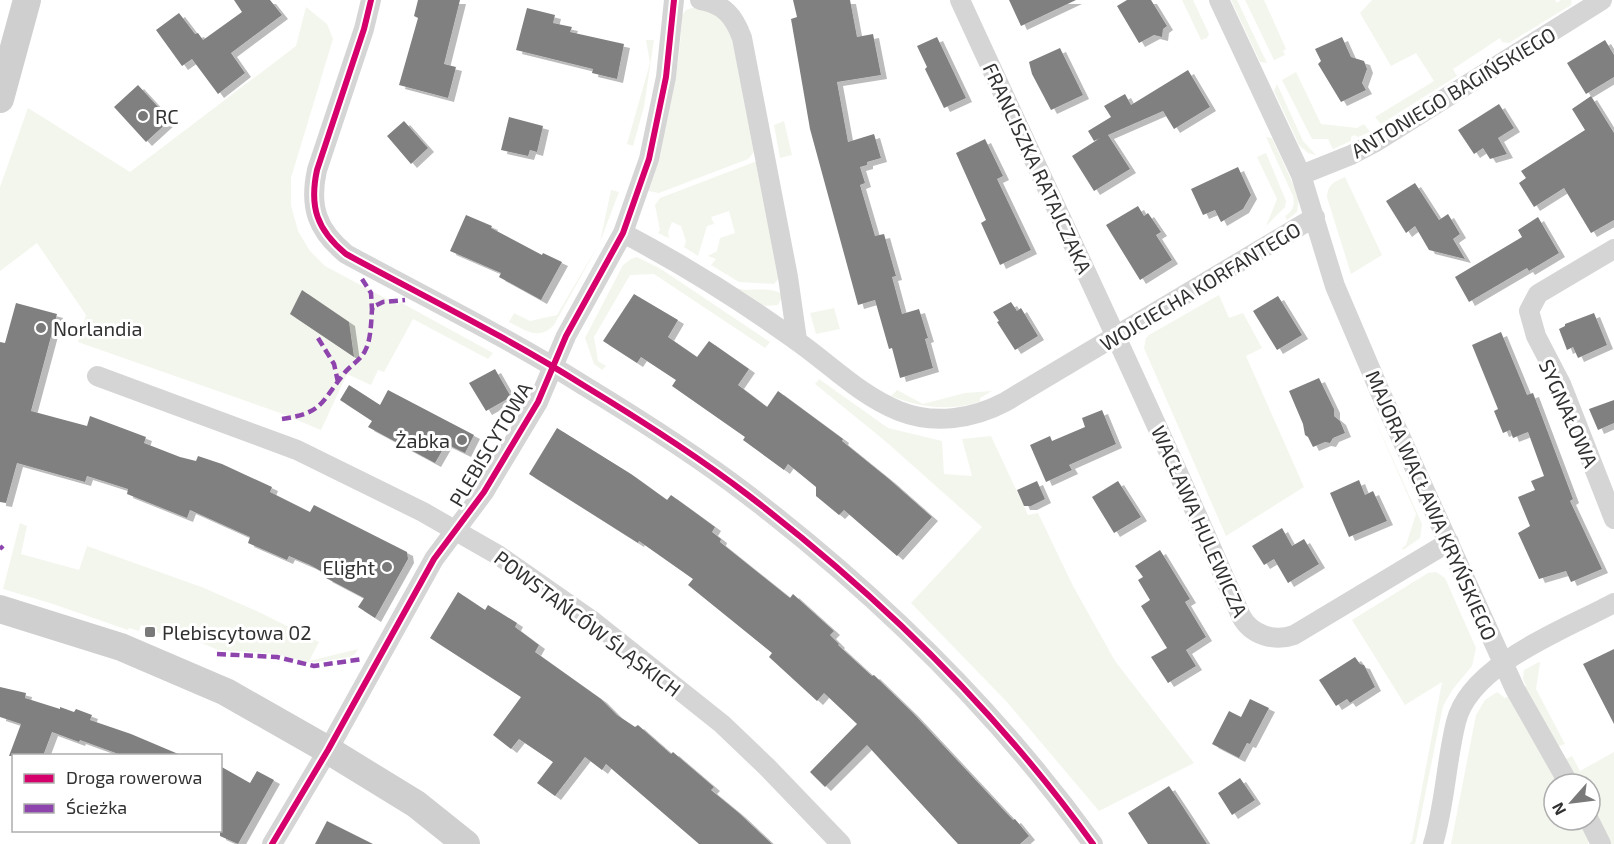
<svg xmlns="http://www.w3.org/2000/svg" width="1614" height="844" font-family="'Exo 2',sans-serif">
	<defs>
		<filter id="shadow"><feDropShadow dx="6" dy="4" stdDeviation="0" flood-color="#0004"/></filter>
	</defs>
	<rect width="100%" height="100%" fill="#fff"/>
	<path fill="#f3f6ed" d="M1182,0H1193L1209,34L1207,38L1201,40Z
		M1231,0H1237L1267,63L1260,62Z
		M1245,0H1264L1286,49L1283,51L1285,55L1274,60Z
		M1372,0H1555L1557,3L1561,0H1571L1572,2L1571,5L1509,43L1502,42L1500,38L1453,69L1457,76L1381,124L1375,117L1434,81L1416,53L1391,66L1360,13Z
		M306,7L327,24L333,39L291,178V205L298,231L310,251L325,266L398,305L400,302L493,353L488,359L413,319L384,372L378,370L371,385L347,374L321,430L280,413L78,342L86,315L37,243L0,271V187L28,108L130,172L296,46Z
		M692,8L707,9L726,22L733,42L755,151L748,159L659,193L648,191C665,133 680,75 682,15L686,10Z
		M646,40H654L644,107L633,146L627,144L650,63Z
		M1296,72L1321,124L1357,128L1364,124L1370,132L1358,137L1354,135L1351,137V141L1333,149L1328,139H1312L1282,80Z
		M1277,84L1303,141L1316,155L1308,153L1299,145L1274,91Z
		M784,121L792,155L780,158L774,125Z
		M1266,137L1272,138L1299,197L1297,212L1287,220L1285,216C1293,211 1295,205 1293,196Z
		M1266,153L1286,201L1285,207L1266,226L1277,199L1257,157Z
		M757,161L780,277L774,284L739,282L711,265L716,259L708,256L717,251L720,238L735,233L729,211L711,217L714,224L707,226L698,256L684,247L686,241L681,226L672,222L668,232L669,238L658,233L660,230L655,205L660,198Z
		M1345,177L1382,255L1351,274L1327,197C1328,184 1334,182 1345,177Z
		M611,190L619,192L600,242L554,325C539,341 525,330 509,322L514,313L530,321L557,315L600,242Z
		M637,257L661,269L770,342L765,348L654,274L630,275L594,337L598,361L606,366L602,370L594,364L585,338L623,265L631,259Z
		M736,288C751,293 770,285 783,295L778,305L765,306Z
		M1219,295L1229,318L1243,313L1262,348L1246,356L1304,487L1226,536L1144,348L1146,338L1149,335Z
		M834,308L840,329L816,334L810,313Z
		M819,379L888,428L942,441L944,474L972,476L962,439L991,436L1028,515L1038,513L1073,586L1115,661L1194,763L1099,811L1006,701L911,603L982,527L884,440L815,384Z
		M897,390L923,404L965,393L992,391L980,398V402C950,411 920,408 891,396Z
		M1368,404L1422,524L1420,538L1403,550L1402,548L1406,545L1416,514Z
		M20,523L27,526L21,554L79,570L87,546L204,588L261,613L319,642L309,661L358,649L355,654L349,657L317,662H306L277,654L218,650L167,628L163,635L141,625L139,631L129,628L128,630L50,603L3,589Z
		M1436,572L1445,578L1476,648L1472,666L1453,689L1443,706L1416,840L1415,844H1409L1412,841L1442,682L1405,705L1352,620L1428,573Z
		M1539,662L1540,663L1536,689L1565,744L1556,747L1522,689L1526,686L1523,679L1524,670Z
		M1497,692L1505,698L1512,694L1562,784H1554V820H1583L1590,837L1588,844H1451L1476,715L1485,700Z
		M1614,752V844H1605L1591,818L1590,784H1577L1563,764L1566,759L1572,756L1580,771Z"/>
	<path fill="#808080" filter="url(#shadow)" d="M234,0H270L282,15L231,53L245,73L218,94L192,59L182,66L156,30L179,13L195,34L198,33L203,40L242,12Z
		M418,0H460L444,64L456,67L448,98L399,85L418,18L414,16Z
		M793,0H850L857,37L873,34L881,75L837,82L848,142L874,134L881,158L867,162V165L860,167L865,183L860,185L875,236L884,234L896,276L892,277L902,314L919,309L928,338L925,339L933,368L900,378L892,348L889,349L875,300L858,305L810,129L791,19L797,17Z
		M1009,0H1076L1021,26Z
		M1127,0H1151L1167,26L1163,29L1162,37L1154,35L1139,43L1117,6Z
		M527,8L555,15L553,23L572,27L570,32L624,44L617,79L592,73L593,69L516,50Z
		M937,37L966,98L944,108L925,69L927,67L917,46Z
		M1342,37L1351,57L1364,61L1367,69L1362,83L1366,90L1341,102L1318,64L1321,61L1315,49Z
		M1605,40L1614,55V77L1586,94L1567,63Z
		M1060,48L1083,95L1051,110L1032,74L1029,62Z
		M1188,70L1210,107L1174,129L1163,111L1108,135L1130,169L1094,191L1072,156L1100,138L1094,141L1088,131L1111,117L1104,106L1125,94L1131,105Z
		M138,85L170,120L146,142L114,107Z
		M1591,96L1614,133V220L1591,233L1564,188L1534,207L1519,183L1526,178L1521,171L1585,130L1572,109Z
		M1499,104L1514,128L1498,138L1507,154L1490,159L1483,148L1474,154L1458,130Z
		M509,117L543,126L537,152L530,150L528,156L501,150Z
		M404,121L428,148L411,164L387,136Z
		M985,139L1003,176L997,179L1031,250L1000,265L981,223L986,220L956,153Z
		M1238,167L1251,195L1243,209L1221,222L1215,210L1203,215L1191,189Z
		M1415,183L1439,220L1448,214L1460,234L1453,239L1465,259L1429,250L1415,226L1406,233L1386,201Z
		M1138,206L1144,216L1148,213L1161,232L1156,235L1172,260L1140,280L1106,225Z
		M466,215L492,226L491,228L542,255L543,253L562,262L541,300L499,277L501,273L450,251Z
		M1538,217L1559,253L1529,271L1527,268L1469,302L1455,277L1522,237L1518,230Z
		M302,290L349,322L354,357L290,314Z
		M634,294L678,320L668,337L697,357L709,341L749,369L738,385L767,407L778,391L843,439L842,441L889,479L932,517L897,556L844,510L839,515L816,496V487L788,464L784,470L743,440L745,437L672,386L676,380L641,357L637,363L603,341Z
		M1278,296L1302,335L1277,350L1253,311Z
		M1011,302L1017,311L1021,308L1038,336L1015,350L997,322L999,321L993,312Z
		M16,303L57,314L31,411L87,426L90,416L146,437L144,443L180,457L196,461L198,456L222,464L272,487L270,492L310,512L314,505L407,552L408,559L375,618L358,607L364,598L326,578L328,575L310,565L289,556L287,560L248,543L250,537L190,510L187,518L127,494L128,489L87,476L85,482L17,463L6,503L0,502V342L5,343Z
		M1594,313L1607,345L1578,358L1573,347L1567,350L1559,329L1565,326V324Z
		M1501,332L1527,395L1533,393L1573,499L1570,501L1602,569L1571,582L1566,571L1539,579L1518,533L1530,526L1518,497L1535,490L1531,481L1544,476L1528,432L1513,438L1510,430L1503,433L1494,411L1498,409L1472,345Z
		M495,369L511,397L486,411L469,383Z
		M1319,378L1334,409V416L1340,421L1345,433L1333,438L1330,443L1325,442L1313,447L1308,437L1305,435L1303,424L1289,391Z
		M349,385L380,405L388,390L474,435L465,453L446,444L435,463L368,427L372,421L340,400Z
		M1614,400V423L1598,430L1589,409Z
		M1102,410L1116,444L1069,465L1072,470L1046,482L1030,445L1050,436L1052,441L1085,427L1082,418Z
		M557,428L631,474L667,500L671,495L689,508L715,527L712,532L721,539L720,542L790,598L793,594L834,631L830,635L839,644L838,645L872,676L874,675L913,713L1013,820L1015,819L1029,836L1020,844H958L867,745L825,787L810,772L857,724L824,693L817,701L769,657L772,653L688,585L693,579L639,541L638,543L529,474Z
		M1359,480L1365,495L1373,491L1387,521L1349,537L1330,493Z
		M1037,481L1045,499L1031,506H1024L1017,490Z
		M1118,481L1141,517L1114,533L1092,497Z
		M1282,528L1292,546L1304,539L1319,564L1288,583L1274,559L1264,565L1252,546Z
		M1160,550L1190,599L1185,602L1206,637L1186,650L1196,666L1168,683L1151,657L1167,648L1141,606L1150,600L1138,580L1143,577L1135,566Z
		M458,592L485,610L488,605L517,623L515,627L539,645L535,652L601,699L617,715L635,727L638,725L671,754L673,752L714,787L711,790L739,813L772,844H699L606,764L602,770L585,757L555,796L537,783L553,762L519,739L511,749L493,735L521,697L430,638Z
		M1614,649V724L1583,664Z
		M1355,657L1360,664L1364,665L1375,687L1350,703L1347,699L1336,706L1319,680Z
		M0,687L26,693L25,698L60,709V707L74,712L76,709L92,715L90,720L131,734L183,756H124L80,740L79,742L52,732L43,756H9L21,724L0,717Z
		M1250,699L1269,708L1250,744L1247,743L1239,758L1212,744L1229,711L1241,717Z
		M220,766L250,783L257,771L274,780L238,844L220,836Z
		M1240,778L1255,800L1232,815L1218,793Z
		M1169,786L1183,807L1207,844H1148L1128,813Z
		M327,821L373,844H315Z"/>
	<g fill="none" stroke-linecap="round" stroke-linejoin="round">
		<path stroke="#d5d5d5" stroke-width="20" d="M371,0L364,29L317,170C309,207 317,230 346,254C425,297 507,337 583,385C639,419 696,455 748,495C877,594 997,711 1093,844
			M700,0C724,4 734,16 742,38L788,277L797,340
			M960,0C1054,205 1152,409 1241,616C1251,635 1274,642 1294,635L1449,542
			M1219,0L1301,175L1335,286L1381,394L1515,689L1569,784
			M1301,175L1351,155L1374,143L1602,0
			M623,233C682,264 740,300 794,339C829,363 859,395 899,411C934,425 973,419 1005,402L1315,217
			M1614,249L1538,294L1529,311L1536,336L1561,384L1614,519
			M97,376L297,450L423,512L498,555L594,622L722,724L767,767L841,844
			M1589,820L1601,844
			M272,844L328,750L434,559L484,492L538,402L566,336L623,233L649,159L666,77L674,0
			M1433,844C1445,805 1446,762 1456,722C1470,664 1566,629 1614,603"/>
		<path stroke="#cfcfcf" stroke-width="28" d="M0,99L27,0
			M0,609L121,647L226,692L328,750L416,804L466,844"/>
		<path stroke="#8e44ad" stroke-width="4.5" stroke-dasharray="9 4.5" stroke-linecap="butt" d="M362,279L371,293L372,310L373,307L383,302L405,300
			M318,338L334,364L338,382
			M282,419C322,413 320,404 343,375C349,366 360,361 365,351C371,340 371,323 372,310
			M0,546L3,549
			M217,654L277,657L314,666L363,659"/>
		<defs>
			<path id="cycleway" d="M371,0L364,29L317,170C309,207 317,230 346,254C425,297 507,337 583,385C639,419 696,455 748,495C877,594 997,711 1093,844
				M272,844L328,750L434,559L484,492L538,402L566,336L623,233L649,159L666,77L674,0"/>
		</defs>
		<use href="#cycleway" stroke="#fff" stroke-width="10"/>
		<use href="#cycleway" stroke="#d6006c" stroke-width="6"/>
	</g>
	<g fill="#797979" stroke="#fff" stroke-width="2">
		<circle cx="143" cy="116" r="6"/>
		<circle cx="41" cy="328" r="6"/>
		<circle cx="462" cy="440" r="6"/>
		<circle cx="387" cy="567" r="6"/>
		<rect x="144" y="626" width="12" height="12" rx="3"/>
	</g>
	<g text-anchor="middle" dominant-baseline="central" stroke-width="6" stroke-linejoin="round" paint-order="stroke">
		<g font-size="20" fill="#313131" stroke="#fff">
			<text transform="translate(1453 92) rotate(-31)">ANTONIEGO BAGIŃSKIEGO</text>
			<text transform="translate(1038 168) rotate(65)">FRANCISZKA RATAJCZAKA</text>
			<text transform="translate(1200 286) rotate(-31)">WOJCIECHA KORFANTEGO</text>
			<text transform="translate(1569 413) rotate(66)">SYGNAŁOWA</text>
			<text transform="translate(490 444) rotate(-59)">PLEBISCYTOWA</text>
			<text transform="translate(1432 505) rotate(66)">MAJORA WACŁAWA KRYŃSKIEGO</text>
			<text transform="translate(1200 521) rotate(66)">WACŁAWA HULEWICZA</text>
			<text transform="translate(588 623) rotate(37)">POWSTAŃCÓW ŚLĄSKICH</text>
		</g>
		<g font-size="20" fill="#313131" stroke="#fff" text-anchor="start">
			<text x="155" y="116">RC</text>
			<text x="53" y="328">Norlandia</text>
			<text x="450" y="440" text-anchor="end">Żabka</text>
			<text x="375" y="567" text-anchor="end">Elight</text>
			<text x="162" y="632">Plebiscytowa 02</text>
		</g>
	</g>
	<rect x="12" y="754" width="210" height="78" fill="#ffffff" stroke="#adadad" stroke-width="1.5"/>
	<rect x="24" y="774" width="30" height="9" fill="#d6006c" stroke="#adadad" stroke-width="1.5"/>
	<text x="66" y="784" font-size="18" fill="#313131">Droga rowerowa</text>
	<rect x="24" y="804" width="30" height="9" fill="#8e44ad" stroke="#adadad" stroke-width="1.5"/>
	<text x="66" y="814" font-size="18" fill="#313131">Ścieżka</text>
	<g transform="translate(1572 802) rotate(242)"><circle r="28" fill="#ffffff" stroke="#adadad" stroke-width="1.5"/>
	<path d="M0-4.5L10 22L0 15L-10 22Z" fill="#797979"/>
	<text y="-9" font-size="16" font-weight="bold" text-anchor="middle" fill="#313131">N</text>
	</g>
</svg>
